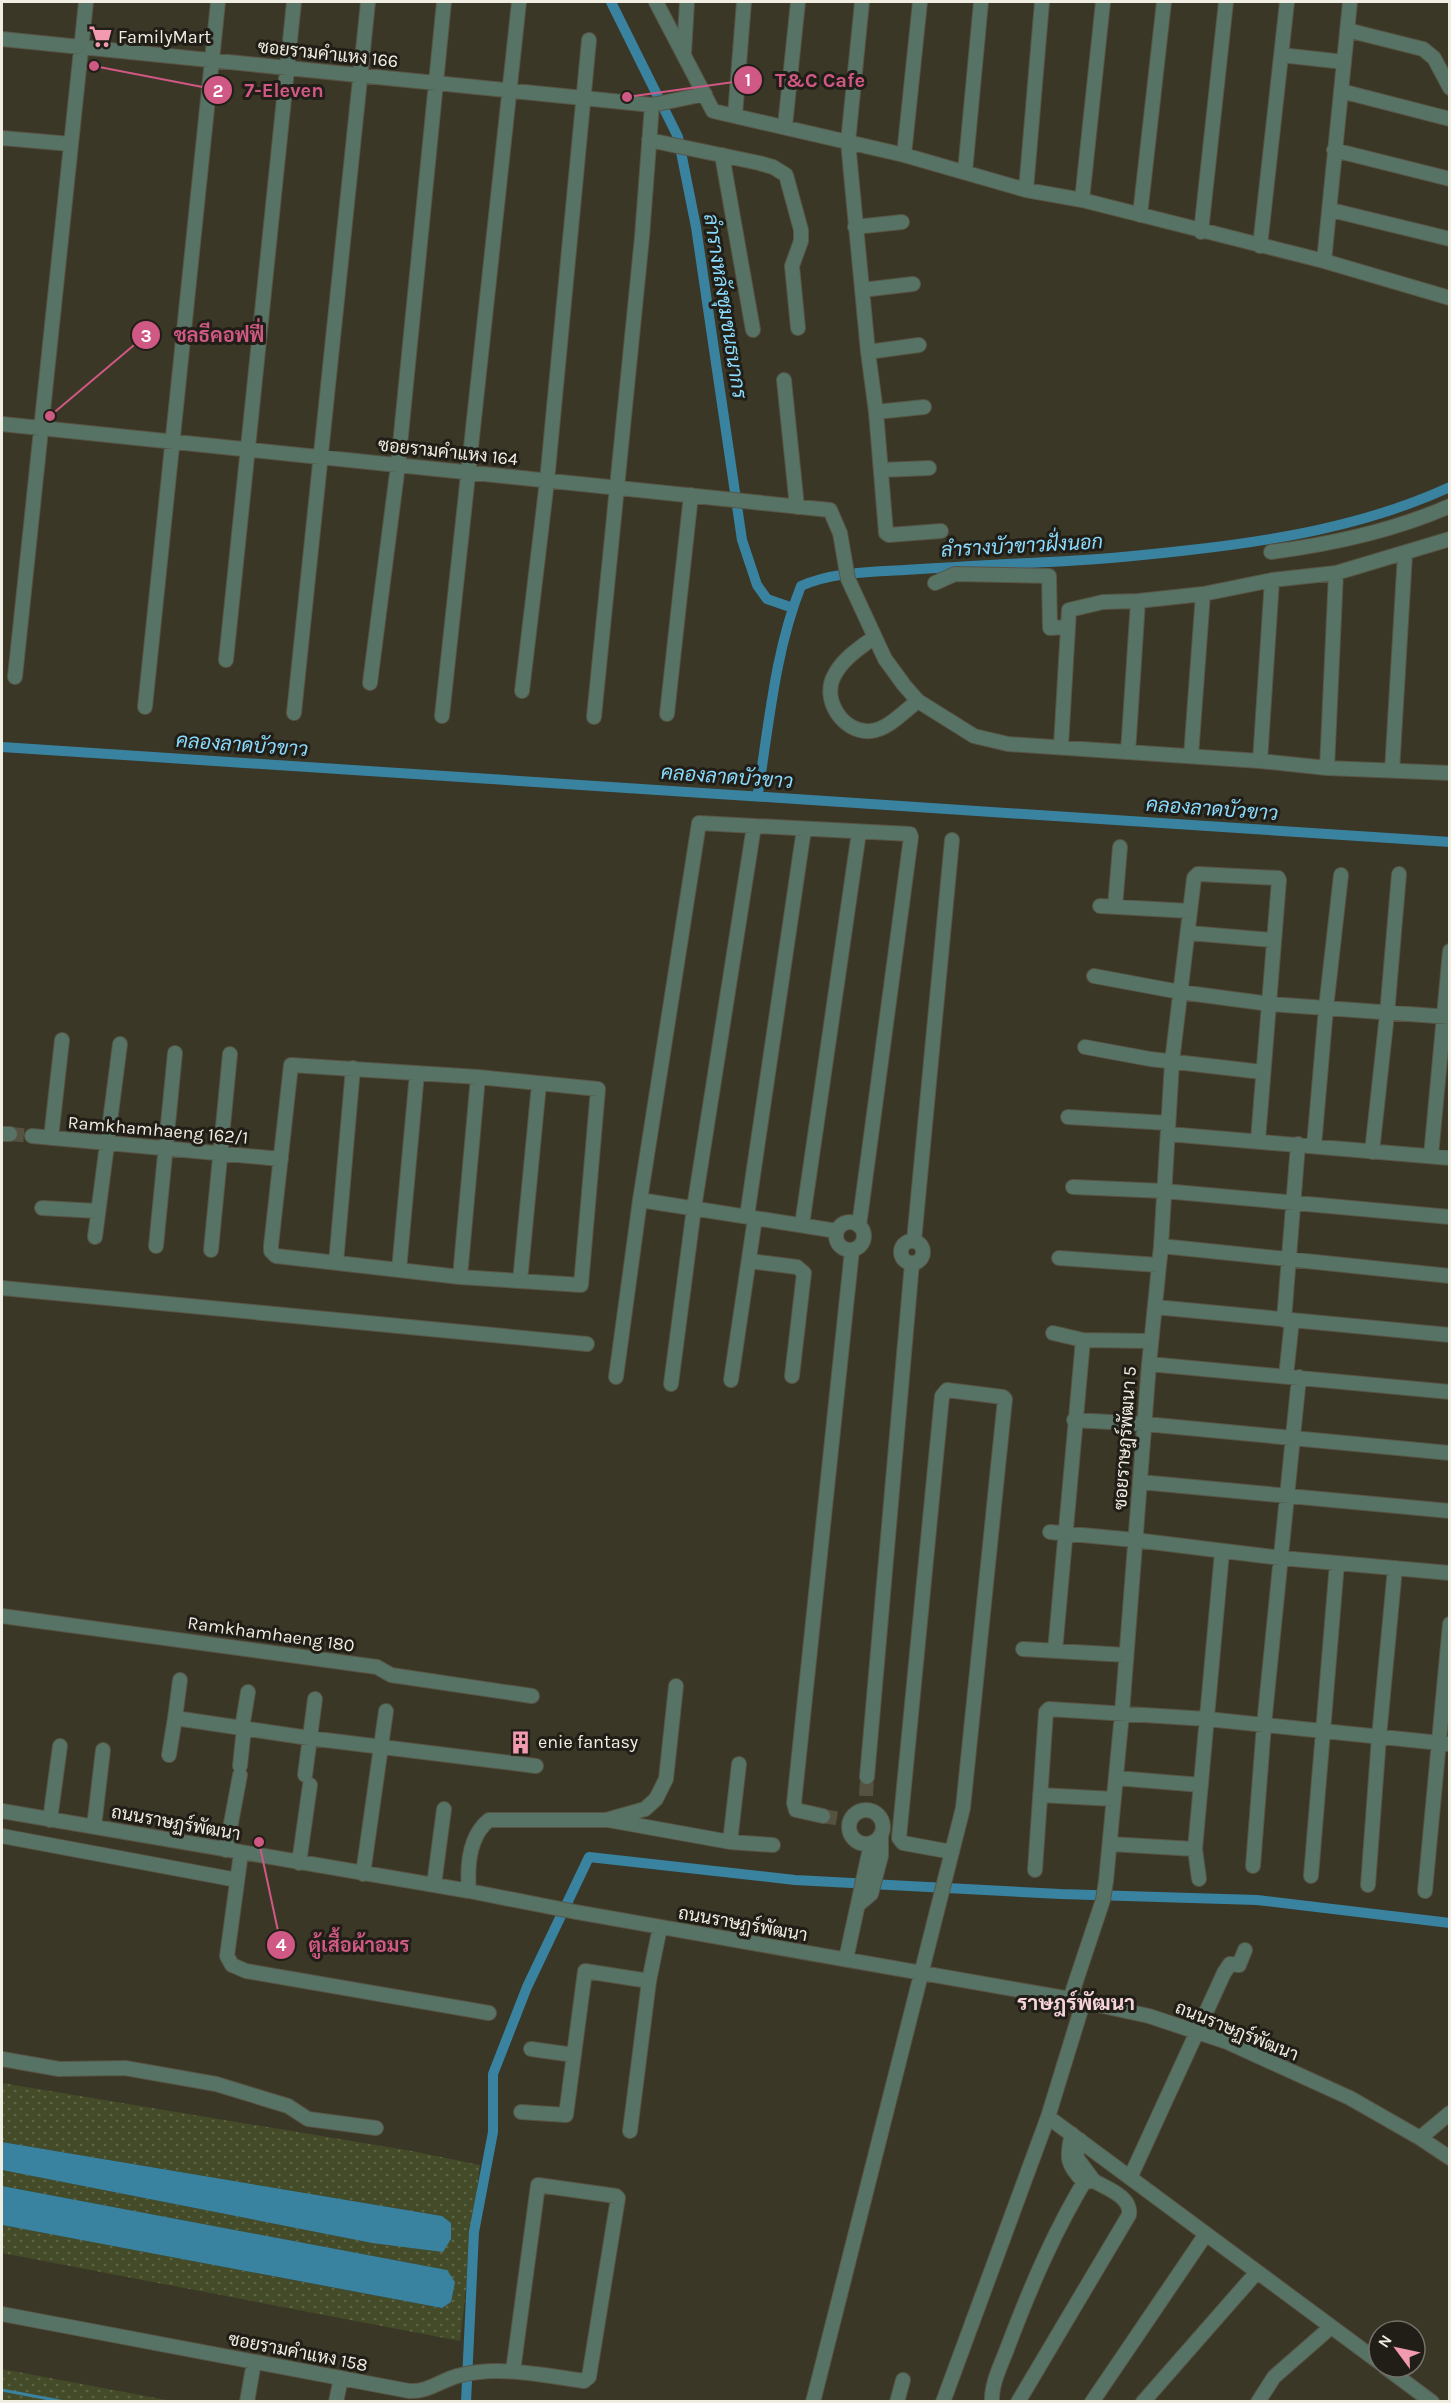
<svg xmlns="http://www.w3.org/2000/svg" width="1451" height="2403" font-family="Karla,Sarabun,sans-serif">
	<defs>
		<pattern id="grass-dots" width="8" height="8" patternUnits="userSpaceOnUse" patternTransform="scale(1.5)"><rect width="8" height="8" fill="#444b28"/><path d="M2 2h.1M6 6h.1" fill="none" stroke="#5f6547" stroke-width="1.8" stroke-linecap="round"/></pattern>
	</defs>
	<rect width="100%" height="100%" fill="#3b3726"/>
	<path fill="url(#grass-dots)" d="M2,2083L412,2151L480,2165L460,2341L2,2253V2225L441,2308L447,2270L2,2186V2170L372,2243L442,2216L2,2142Z
		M2,2369L172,2401H2Z"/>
	<path fill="#3983a1" d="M2,2142L442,2216L451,2223V2239L443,2252L372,2243L2,2170Z
		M2,2186L447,2270L455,2282L451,2302L442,2308L2,2225Z"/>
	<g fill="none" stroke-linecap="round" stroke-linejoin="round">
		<path stroke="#3983a1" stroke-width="3" d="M2,2390L65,2402"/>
		<path stroke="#3983a1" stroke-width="10" d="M611,2L678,137L696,227L742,540L757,585L767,599L793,608
			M2,747L1450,842
			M758,793C769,724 775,651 801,586C832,572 871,572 904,570C952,567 1001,564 1049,562C1094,560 1137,556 1181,551C1273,541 1365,526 1450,487
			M466,2402L474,2232L493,2132V2074L527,1987L589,1857L795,1880L1060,1894L1257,1900L1450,1923"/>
		<path stroke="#565242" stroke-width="14" stroke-dasharray="14 7" stroke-linecap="butt" d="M10,1134L32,1136
			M866,1796L867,1777
			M823,1816L841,1819"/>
		<defs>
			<path id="minor" d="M656,2L713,111L904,155L1026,190L1082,200L1324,261L1450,298
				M862,2L848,142L868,352L876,412L886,533L889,535L941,531
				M1347,30L1423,49L1434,58L1450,88
				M2,39L652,105L705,94
				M684,53L687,2
				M1281,55L1344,62
				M1341,91L1450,119
				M735,115L744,2
				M785,126L798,2
				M2,138L71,144
				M649,140L759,163L773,167L786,175L801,230V241L792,266L798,328
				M1334,150L1450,179
				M722,155L753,330
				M904,155L920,2
				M965,172L981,2
				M1026,190L1042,2
				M1082,200L1103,2
				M1331,210L1450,239
				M1140,215L1164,2
				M855,227L902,222
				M1201,232L1226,2
				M1260,246L1287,2
				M1324,261L1350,2
				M862,290L913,284
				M868,352L919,345
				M784,380L797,507
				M876,412L924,407
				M2,424L830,510L840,533L848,579L885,659L904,685L918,701L974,736L1008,744L1260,761L1327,768L1450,773
				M881,470L929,468
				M1271,552C1333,544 1393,531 1450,506
				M935,583L955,574L1049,576L1050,628L1067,627
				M874,637C859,649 843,658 834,676C821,700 844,734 871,731C889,729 904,711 918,701
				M226,660L294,2
				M15,677L86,2
				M370,683L398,465L444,2
				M522,691L547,481L589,40
				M145,707L218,2
				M294,713L368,2
				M667,714L691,495
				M442,716L519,2
				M594,717L642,237L652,105
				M1061,746L1069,610L1103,602L1138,601L1203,594L1272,580L1336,573L1450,539
				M1128,752L1138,601
				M1191,756L1203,594
				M1260,761L1272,580
				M1327,768L1336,573
				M1392,771L1405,554
				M1100,906L1190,911
				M1115,907L1120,847
				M1189,933L1273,940
				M1094,976L1180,992L1270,1004L1450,1017
				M1085,1047L1150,1059L1262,1072
				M291,1065L478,1077L598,1089L581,1285L460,1277L276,1256L271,1251V1246Z
				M1068,1117L1168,1123
				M2,1134H10
				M1168,1134L1450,1158
				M32,1136L281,1159
				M51,1138L62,1040
				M1314,1146L1326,1008L1341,875
				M1372,1152L1387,1014L1399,874
				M1431,1156L1450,951
				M1073,1187L1164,1191L1450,1217
				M640,1200L837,1231
				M42,1208L98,1211
				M747,1216L804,829
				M836 1236a14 14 0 1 1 28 0a14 14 0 1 1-28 0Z
				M802,1225L859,832
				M95,1237L120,1044
				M914,1241L952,840
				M901 1252a11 11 0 1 1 22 0a11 11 0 1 1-22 0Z
				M156,1246L175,1053
				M1161,1246L1450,1276
				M211,1250L230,1054
				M1059,1258L1158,1265
				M749,1261L797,1267L804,1273L792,1376
				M336,1263L353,1068
				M399,1270L417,1073
				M460,1277L478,1077
				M520,1281L539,1084
				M2,1288L587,1344
				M1155,1307L1450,1335
				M1284,1320L1298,1144
				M1053,1333L1083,1340L1151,1341
				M1149,1364L1450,1392
				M1286,1376L1292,1320
				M616,1377L640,1200L699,823L910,834L911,837L859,1226
				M731,1380L755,1218
				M671,1384L694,1208L754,826
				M1074,1420L1145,1424L1450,1453
				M1140,1482L1450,1511
				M1050,1532L1135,1540L1281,1558L1450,1573
				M2,1616L377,1667L391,1675L532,1696
				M1023,1649L1126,1655
				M1055,1651L1083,1340
				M180,1680L175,1718L309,1738L536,1766
				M242,1728L248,1692
				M169,1755L175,1718
				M240,1766L244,1728
				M305,1775L315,1699
				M867,1777L912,1263
				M1116,1778L1201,1785
				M1040,1795L1114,1799
				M849 1827a17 17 0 1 1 34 0a17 17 0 1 1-34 0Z
				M2,1811L469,1891L576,1912L1070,1999L1149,2016L1227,2042L1350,2098L1420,2138L1450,2158
				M823,1816L796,1810L794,1803L852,1250
				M50,1820L60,1746
				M608,1820L730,1842L739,1764
				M94,1827L103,1750
				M2,1836L237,1880
				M730,1842L773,1845
				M1110,1844L1195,1849
				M226,1850L240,1775
				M241,1853L227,1956L232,1965L246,1971L489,2013
				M299,1863L310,1785
				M1253,1866L1264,1725L1299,1377
				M1035,1870L1046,1712L1049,1709L1207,1719L1450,1744
				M363,1874L386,1711
				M1311,1876L1337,1563
				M1199,1879L1195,1849L1222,1552
				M434,1885L444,1809
				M1368,1885L1379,1737L1395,1568
				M469,1891C467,1867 469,1836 489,1820H606L645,1809L656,1799L666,1779L676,1686
				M1425,1891L1450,1624
				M858,1905L871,1894L881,1856V1836
				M846,1959L871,1844
				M1070,1999L1103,1900L1106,1881L1122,1713L1149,1364L1161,1246L1172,1062L1194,878L1198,874L1278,878L1279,880L1258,1140
				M531,2049L574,2055
				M2,2059L59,2069L125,2068L216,2084L288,2106L308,2119L376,2128
				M521,2112L566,2115L585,1971L649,1981
				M1048,2117L1379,2362
				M630,2131L649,1981L660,1927
				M1072,2134C1066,2158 1067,2165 1084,2182L1094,2181L1076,2157L1080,2140
				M1420,2138L1450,2113
				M1130,2178L1224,1973L1230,1964L1239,1965L1245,1950
				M2,2314L409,2391C428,2392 440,2381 457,2376C499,2365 542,2375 584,2381L589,2377L618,2198L616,2196L538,2185L513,2371
				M1385,2367L1432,2402
				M247,2402L254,2362
				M336,2402L341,2378
				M813,2402L963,1808L1005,1399L1003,1397L947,1390L942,1396L899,1838L903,1843L952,1852
				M897,2402L903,2380
				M943,2402L1048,2117L1083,2003
				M992,2402C991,2384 1001,2365 1007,2349C1030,2288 1055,2229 1089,2174
				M1018,2402L1129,2215C1132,2197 1108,2189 1094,2181
				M1092,2402L1206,2234
				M1143,2402L1257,2272
				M1258,2402L1274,2377L1331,2327"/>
		</defs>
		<use href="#minor" stroke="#585444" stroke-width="16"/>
		<use href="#minor" stroke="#567366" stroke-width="14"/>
	</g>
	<defs>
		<symbol id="supermarket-bare" viewBox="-9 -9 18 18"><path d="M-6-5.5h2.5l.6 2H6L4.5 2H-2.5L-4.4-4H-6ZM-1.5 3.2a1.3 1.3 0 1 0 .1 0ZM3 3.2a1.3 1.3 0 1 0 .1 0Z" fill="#f29aaf" stroke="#201e17" stroke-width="2.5" paint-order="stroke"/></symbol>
		<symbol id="building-bare" viewBox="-9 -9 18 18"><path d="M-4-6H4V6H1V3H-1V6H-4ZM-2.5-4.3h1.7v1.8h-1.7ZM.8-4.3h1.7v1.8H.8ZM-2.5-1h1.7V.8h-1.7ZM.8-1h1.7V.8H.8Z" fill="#f29aaf" stroke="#201e17" stroke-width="2.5" paint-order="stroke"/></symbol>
	</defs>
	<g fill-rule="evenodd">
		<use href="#supermarket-bare" x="84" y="20" width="33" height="33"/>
		<use href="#building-bare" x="504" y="1726" width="33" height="33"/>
	</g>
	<g text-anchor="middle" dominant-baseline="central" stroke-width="6" stroke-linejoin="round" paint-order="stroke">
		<g font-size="18" fill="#f0ede3" stroke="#201e17" text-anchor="start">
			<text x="118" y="37">FamilyMart</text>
			<text x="538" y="1742">enie fantasy</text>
		</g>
		<g font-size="18" fill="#f0ede3" stroke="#201e17">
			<text transform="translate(328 54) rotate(6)">ซอยรามคำแหง 166</text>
			<text transform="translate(448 452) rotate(6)">ซอยรามคำแหง 164</text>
			<text transform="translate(158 1130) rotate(5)">Ramkhamhaeng 162/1</text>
			<text transform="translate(1125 1438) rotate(-86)">ซอยราษฎร์พัฒนา 5</text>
			<text transform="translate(271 1634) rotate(8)">Ramkhamhaeng 180</text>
			<text transform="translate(176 1823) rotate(10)">ถนนราษฏร์พัฒนา</text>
			<text transform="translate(743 1924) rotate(10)">ถนนราษฏร์พัฒนา</text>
			<text transform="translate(1237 2031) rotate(22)">ถนนราษฏร์พัฒนา</text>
			<text transform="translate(298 2352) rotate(11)">ซอยรามคำแหง 158</text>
		</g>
		<g font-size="20" font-style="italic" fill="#8adbfe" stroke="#201e17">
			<text transform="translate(725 306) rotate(81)">ลำรางหลังชุมชนธนากร</text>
			<text transform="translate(1022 546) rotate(-3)">ลำรางบัวขาวฝั่งนอก</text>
			<text transform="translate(242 745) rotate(4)">คลองลาดบัวขาว</text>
			<text transform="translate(727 777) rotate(4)">คลองลาดบัวขาว</text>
			<text transform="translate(1212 809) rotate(4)">คลองลาดบัวขาว</text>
		</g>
		<g font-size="21" font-weight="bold" fill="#f7d4db" stroke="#201e17">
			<text x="1076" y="2003">ราษฎร์พัฒนา</text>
		</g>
	</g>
	<path fill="none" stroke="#d05884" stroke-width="2" d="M627 97L748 80M94 66L218 90M50 416L146 335M259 1842L281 1945"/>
	<g fill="#d05884" stroke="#201e17" stroke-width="2">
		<circle cx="627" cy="97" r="6"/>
		<circle cx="94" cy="66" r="6"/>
		<circle cx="50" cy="416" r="6"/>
		<circle cx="259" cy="1842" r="6"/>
		<circle cx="748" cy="80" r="15"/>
		<circle cx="218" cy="90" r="15"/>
		<circle cx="146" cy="335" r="15"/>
		<circle cx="281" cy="1945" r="15"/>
	</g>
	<g font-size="18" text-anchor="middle" font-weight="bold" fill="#fff">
		<text x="748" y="86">1</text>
		<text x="218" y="97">2</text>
		<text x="146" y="342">3</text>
		<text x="281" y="1951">4</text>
	</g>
	<g font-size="20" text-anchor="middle" font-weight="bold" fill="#d05884" stroke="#201e17" stroke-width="6" stroke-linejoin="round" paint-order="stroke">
		<text x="820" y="87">T&amp;C Cafe</text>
		<text x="284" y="97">7-Eleven</text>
		<text x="219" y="342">ชลธีคอฟฟี่</text>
		<text x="359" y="1952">ตู้เสื้อผ้าอมร</text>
	</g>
	<rect width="1451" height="2403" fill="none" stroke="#f0ede3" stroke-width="6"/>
	<g transform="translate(1397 2349) rotate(303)"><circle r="28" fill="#201e17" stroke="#737169" stroke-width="1.5"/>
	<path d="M0-4.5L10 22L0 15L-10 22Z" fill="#f29aaf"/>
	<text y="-9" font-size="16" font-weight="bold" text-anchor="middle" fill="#f0ede3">N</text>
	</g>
</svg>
